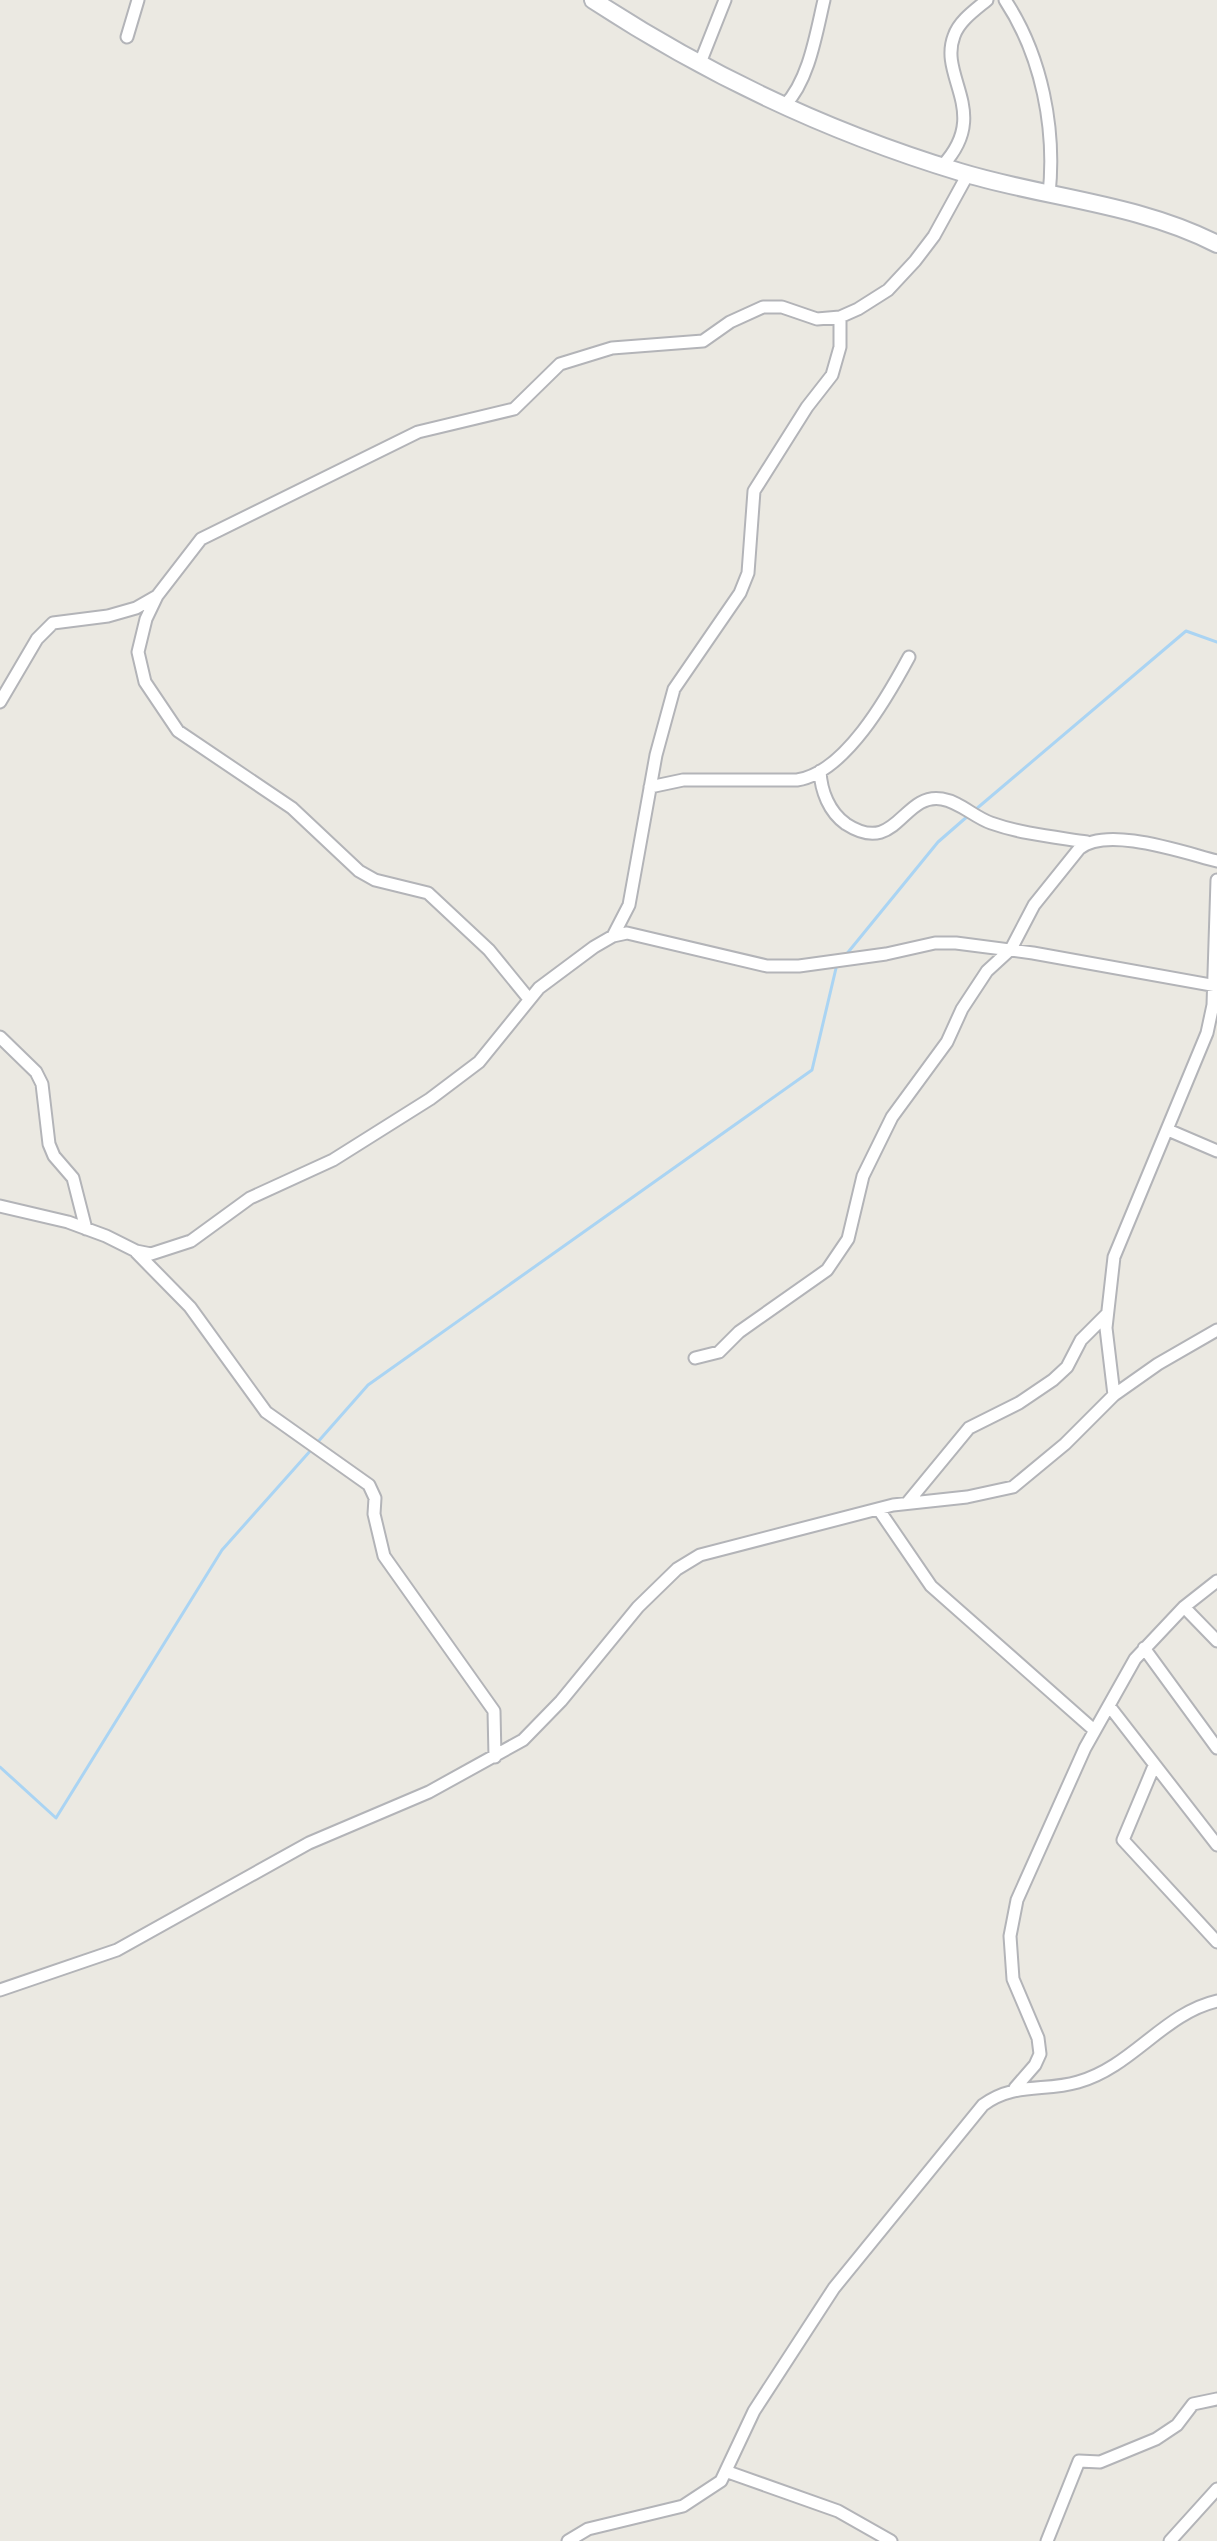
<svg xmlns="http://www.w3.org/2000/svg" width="1217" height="2541" font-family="Inter,sans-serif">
	<rect width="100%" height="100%" fill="#ebe9e2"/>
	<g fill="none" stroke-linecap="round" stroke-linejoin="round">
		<path stroke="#aad4f3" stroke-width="3" d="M975,810L1186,631L1217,642
			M845,956L938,842L969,815
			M316,1444L368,1385L812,1070L837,964
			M0,1767L56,1818L222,1550L311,1450"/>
		<defs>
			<path id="street" d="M1005,0C1042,56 1056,129 1049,195
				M127,37L138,0
				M700,63L725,0
				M785,105C809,80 816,34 824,0
				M942,166C992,113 938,77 954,36C959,21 975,10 987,0
				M157,596L146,619L138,652L145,682L178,731L292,808L359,871L375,880L428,893L489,950L529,999
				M0,702L37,639L53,623L108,616L136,608L157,596L201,539L418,432L514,409L560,364L612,348L703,341L730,322L763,307H782L817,319L840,317L858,309L888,290L915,261L934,236L968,174
				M820,771C821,791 829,812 846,824C897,857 902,792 942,799C960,802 974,817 991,823C1022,834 1055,837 1087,842
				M650,787L683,780H797C845,773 888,696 909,657
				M613,936L629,905L656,755L674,689L740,593L748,573L754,491L807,407L832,375L840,347V317
				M0,1037L36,1072L42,1084L49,1144L54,1156L73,1178L86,1229
				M1168,1130L1217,1151
				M0,1206L68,1222L106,1236L136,1251L151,1254L191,1241L250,1198L333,1160L430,1099L479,1062L539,988L594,947L613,936L627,933L767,966H799L886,954L935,943H956L1033,953L1217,986
				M136,1252L190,1307L266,1412L369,1485L375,1498L374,1514L384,1556L494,1711L495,1757
				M695,1358L719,1352L739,1332L827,1270L848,1239L863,1176L892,1117L947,1042L962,1009L987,971L1011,949L1034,905L1079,849C1106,825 1185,853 1217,861
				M1114,1395L1106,1328L1114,1257L1207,1033L1213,1005L1217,880
				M908,1502L969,1428L1019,1403L1053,1380L1067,1367L1081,1340L1106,1315
				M879,1510L931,1586L1094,1730
				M1184,1607L1217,1641
				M1144,1648L1217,1748
				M1110,1707L1217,1845
				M1154,1766L1123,1840L1217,1942
				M0,1990L117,1950L309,1843L429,1792L523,1740L561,1701L638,1607L677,1569L700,1555L893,1505L967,1497L1013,1487L1065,1444L1114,1395L1158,1364L1217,1330
				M1015,2088L1035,2065L1040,2054L1038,2038L1013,1979L1010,1936L1017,1900L1085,1748L1135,1659L1184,1607L1217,1581
				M728,2472L838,2511L891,2541
				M568,2541L588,2529L683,2506L721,2481L754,2411L834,2288L983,2105C1014,2082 1044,2092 1078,2082C1132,2067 1164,2013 1217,2001
				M1047,2541L1079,2461L1100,2462L1156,2439L1177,2425L1193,2404L1217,2399
				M1170,2541L1217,2489"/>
			<path id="secondary" d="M593,0C706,74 831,133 960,172C1045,198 1137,203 1217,244"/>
		</defs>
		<use href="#street" stroke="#b3b4b8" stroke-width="15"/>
		<use href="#secondary" stroke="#b4b6bb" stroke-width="20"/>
		<use href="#street" stroke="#fff" stroke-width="11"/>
		<use href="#secondary" stroke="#fff" stroke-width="16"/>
	</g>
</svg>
